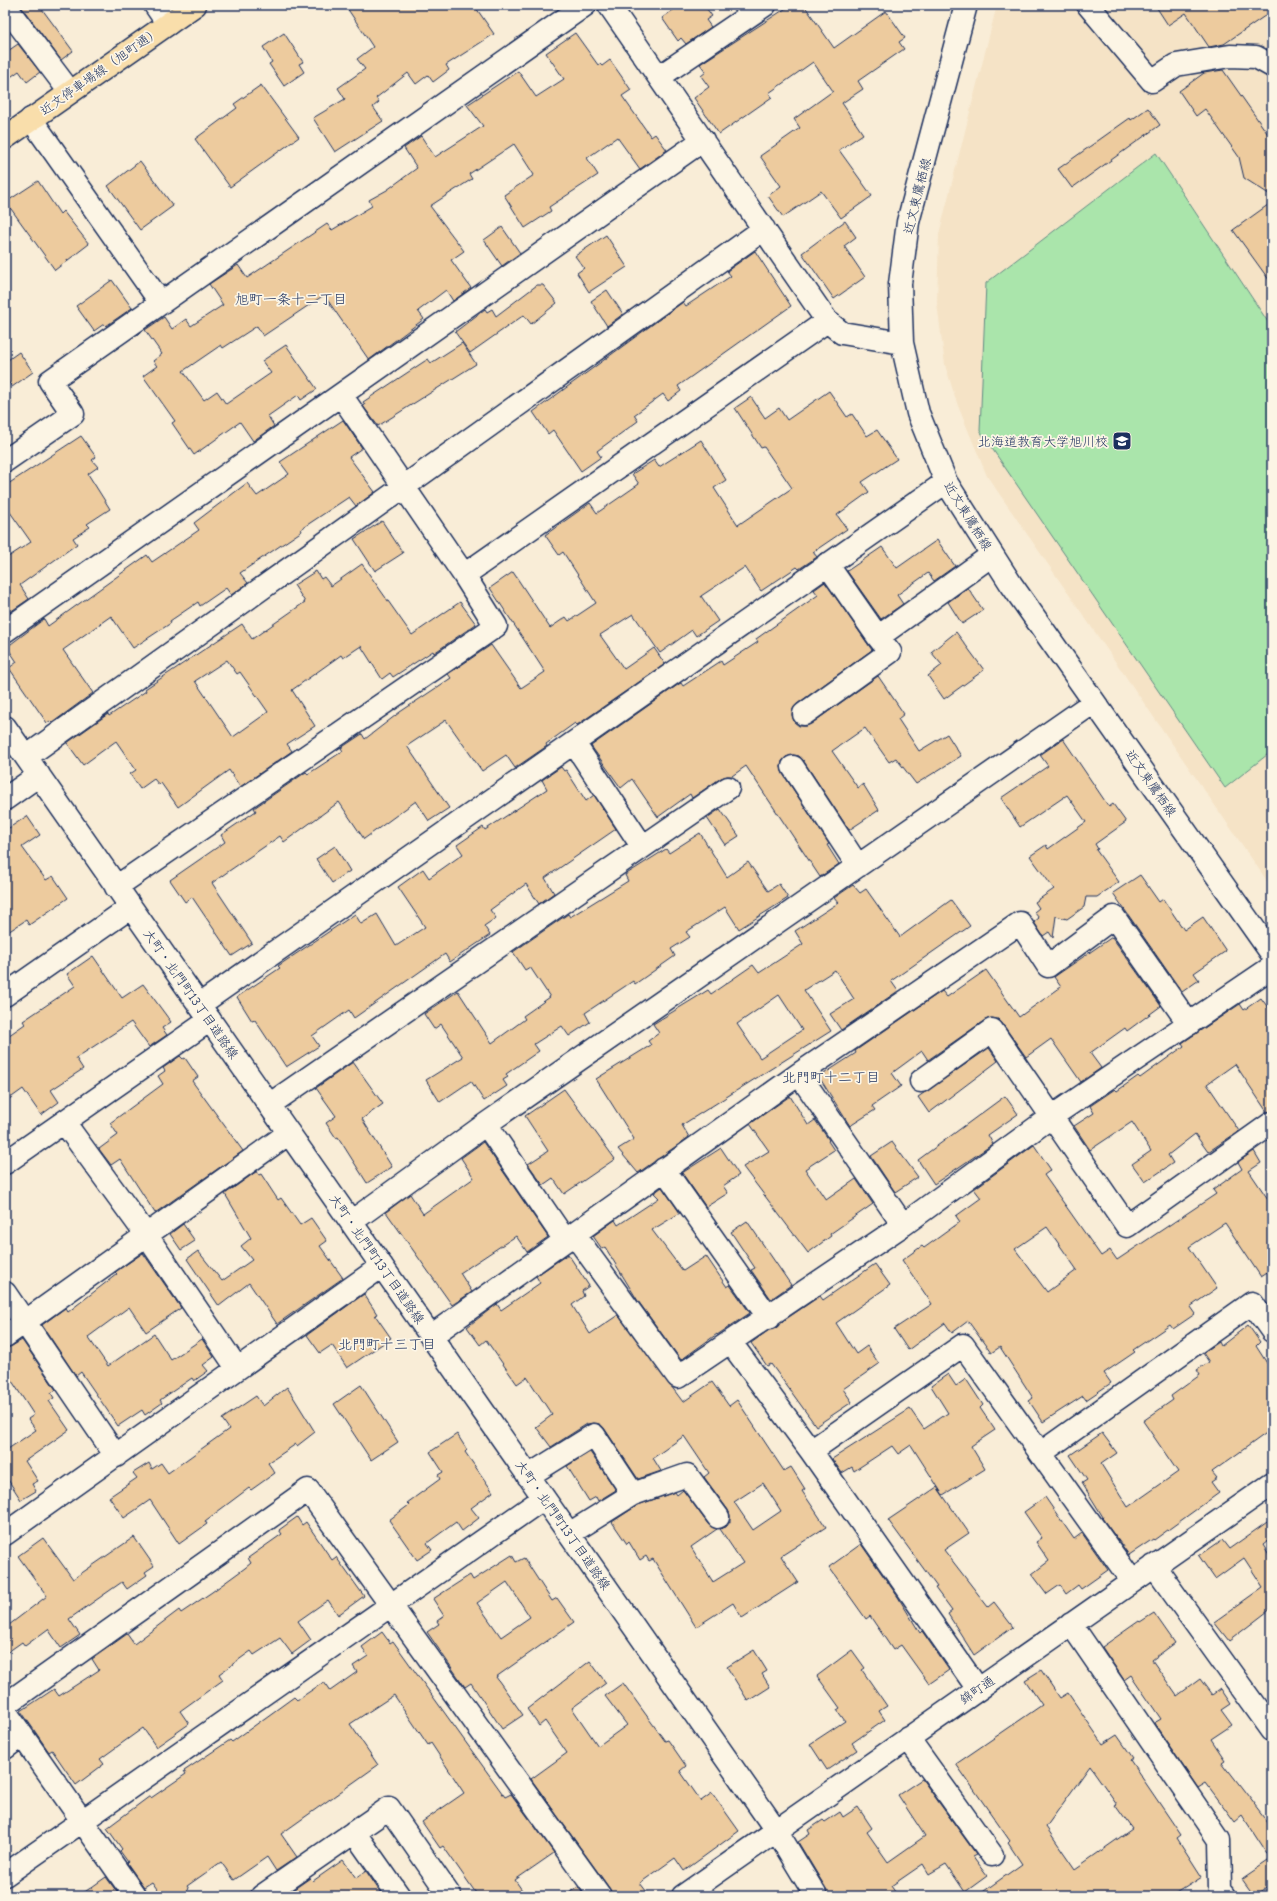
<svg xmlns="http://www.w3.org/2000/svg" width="1277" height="1901" font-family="'Comic Neue','Klee One',sans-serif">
	<rect width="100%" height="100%" fill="#f9edd7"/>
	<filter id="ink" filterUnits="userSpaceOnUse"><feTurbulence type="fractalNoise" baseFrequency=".025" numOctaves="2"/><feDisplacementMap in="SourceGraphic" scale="8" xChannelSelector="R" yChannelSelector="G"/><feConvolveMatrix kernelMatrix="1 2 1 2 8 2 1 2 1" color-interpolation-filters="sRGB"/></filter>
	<g filter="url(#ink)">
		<path fill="#f5e3c6" d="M997,5H1272V888L987,476L958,406L945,365L937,303L939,234Z"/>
		<path fill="#aae5ab" stroke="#628a84" d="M1156,153L1272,328V751L1225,788L980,431L986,283Z"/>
		<path fill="#edcb9e" stroke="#1b2f5e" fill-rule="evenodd" d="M20,5H39L73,51L61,60Z
			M345,5H474L494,34L446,65L449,70L433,82L428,75L416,84L408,73L376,98L379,102L373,107L383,121L335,152L313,118L345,99L338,88L365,69L357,59L373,47Z
			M680,5H704L712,16L706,20L711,27L686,44L681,38L678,41L662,18Z
			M791,5H804L834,48L886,11L905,38L899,42L904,49L858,81L863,89L842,103L863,134L839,150L872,196L841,218L821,191L783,217L768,196L781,186L760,156L800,128L794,119L833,91L813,62L769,93L772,97L719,134L694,98L709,87L701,76L706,72L700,64Z
			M1155,5H1272V11L1224,44L1209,47L1186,13L1168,25Z
			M284,33L303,62L299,64L304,72L284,86L269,64L272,62L263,47Z
			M575,33L598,65L600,64L602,66L610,60L631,90L622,96L651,137L655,134L667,150L640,169L617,137L587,158L598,175L549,207L551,211L525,228L504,195L534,175L514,144L469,174L472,179L430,206L464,251L451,260L471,288L453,301L446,290L418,311L424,319L369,360L324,295L263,336L257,326L223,348L221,345L183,371L204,400L217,391L226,404L271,373L262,361L286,345L317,389L301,400L298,395L268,416L274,426L253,441L240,422L194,455L172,423L175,421L143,376L157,366L153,361L162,354L145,330L164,317L172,329L186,319L191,326L223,305L209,284L238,265L247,278L327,224L332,230L372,206L369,200L387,190L417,168L404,148L421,136L435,157L463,139L483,126L467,105L518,71L536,97L564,79L546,53Z
			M18,44L40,72L27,82L19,71L5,81V53Z
			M1223,70L1272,140V196L1244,178L1239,157L1205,109L1196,116L1179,91L1204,73Z
			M261,85L299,137L230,187L195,139L237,108L234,104Z
			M1148,108L1160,125L1072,188L1058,169L1130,118L1131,120Z
			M140,161L173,206L140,230L108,186Z
			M38,181L60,214L63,211L89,244L55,270L6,202Z
			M1272,202V284L1233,230Z
			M845,221L856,237L844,246L865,277L834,299L802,253Z
			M502,227L520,253L502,266L484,240Z
			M606,235L627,267L589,292L577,273L584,268L575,256Z
			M755,251L791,306L678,386L681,391L668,401L663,394L634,415L638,421L597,451L601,457L581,471L553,430L548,434L533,412L683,302L686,306L731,276L727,271Z
			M112,280L132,308L106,326L104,324L94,331L76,306Z
			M537,285H543L557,303L531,324L524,315L470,353L455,332L485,309L487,312L492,309L496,316Z
			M607,290L623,314L607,326L591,301Z
			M462,343L476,364L378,426L363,406L365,405L363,402L428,359L431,363Z
			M19,352L33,372L12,387L5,377V362Z
			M829,391L847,417L852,414L867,436L877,430L897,459L862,482L869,492L837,515L847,529L813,552L817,557L799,569L797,567L761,591L745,567L701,596L718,621L696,636L692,630L660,653L633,614L600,635L624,669L654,648L665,664L577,725L575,723L546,744L547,746L515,768L506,755L482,771L446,720L407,746L449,808L429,821L416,801L364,839L339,802L284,842L280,836L226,873L212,883L252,943L232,956L192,897L185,902L170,880L225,842L221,835L253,813L256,811L254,808L306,772L308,774L343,751L341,748L362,734L365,739L400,712L451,678L448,674L491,645L521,688L545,672L490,588L513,572L550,628L566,617L569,621L596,603L563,552L559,555L545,535L590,503L597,513L639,484L632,474L654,460L659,467L701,440L726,480L714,488L738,525L792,488L764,447L761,448L735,408L751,397L765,418L779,408L787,420Z
			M343,420L362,448L349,457L375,492L356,506L349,497L301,529L302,531L240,573L248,583L231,595L226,588L200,606L198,602L170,621L171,623L133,648L111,616L63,650L93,693L52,723L50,721L47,723L9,668L17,662L7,647L44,619L48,626L147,555L152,562L199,530L194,523L247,483L257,496L289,474L280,462Z
			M81,436L96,457L92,460L98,467L88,474L110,509L87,524L90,527L73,538L77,544L20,585L29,599L10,612L5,605V559L31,542L5,505V486Z
			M382,521L403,553L375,571L354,539Z
			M937,540L955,566L934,581L928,573L897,595L903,604L881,619L847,571L882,547L897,568Z
			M362,564L412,635L460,602L476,624L434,653L433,651L393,677L390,673L382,679L361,646L343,658L341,655L292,690L315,726L287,744L292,751L240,787L229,770L178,807L161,783L159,785L154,779L140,789L130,774L136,770L116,741L83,765L67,743L108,714L109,716L146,691L145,689L242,624L252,639L305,602L294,585L316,571L321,579L324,577L331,586ZM227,660L237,674L240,672L268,712L233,737L195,681Z
			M825,582L872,650L797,704L793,709L792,715L794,722L799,726H806L811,724L878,676L904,714L898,719L919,751L947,734L961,756L916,784L896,758L889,762L865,728L832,751L858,788L863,784L879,810L849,830L803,760L799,756L793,755L786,757L782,761L781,767L783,774L829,844L827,845L839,864L820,877L746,766L732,776H727L721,778L692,798L690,794L658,817L632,779L621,788L591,746L679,684L681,683L683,686L721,661L723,665L758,642L756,639L818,595L814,590Z
			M968,588L983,610L962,624L948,602Z
			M956,632L984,670L944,699L928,676L942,665L931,652Z
			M1063,739L1109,807L1113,804L1126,822L1095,844L1098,849L1096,850L1119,882L1097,897H1086L1084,907L1067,919L1056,916L1053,938L1049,932L1043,936L1034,922L1039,918L1034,912L1039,908L1035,902L1054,889L1030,856L1046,845L1048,849L1086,822L1067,795L1020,827L1001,798L1048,766L1040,755Z
			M561,767L564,771L566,770L586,801L594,795L616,829L545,878L554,893L539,904L526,884L490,910L496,918L484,926L490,935L450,962L445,954L354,1018L349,1010L312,1036L319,1046L286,1067L255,1020L252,1021L237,997L280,968L278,966L355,914L361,924L377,914L396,946L425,927L398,887L423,869L429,878L463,854L457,845L483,827L485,830L547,789L542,780Z
			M720,809L739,836L725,845L707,818Z
			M27,816L40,835L22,847L46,880L53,876L68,898L29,925L26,920L5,934V822L9,828Z
			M700,833L727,877L748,862L768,891L779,884L788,898L739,929L725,907L686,932L690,937L671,949L675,956L635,984L633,981L585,1013L590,1022L569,1036L562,1026L534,1044L539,1051L506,1074L508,1077L503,1080L507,1086L484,1101L471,1081L440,1102L426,1080L463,1057L441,1024L434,1029L424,1014L458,991L492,1043L525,1019L523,1016L550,997L530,967L525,970L513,952L568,914L570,917L628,881L625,875L666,849L669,853Z
			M335,846L350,871L332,883L316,859Z
			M1140,875L1159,902L1163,899L1184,930L1203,917L1226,951L1194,973L1199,980L1182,992L1113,893Z
			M853,885L860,893L866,889L900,937L951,900L970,926L891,981L898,991L841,1030L830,1014L854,999L835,970L804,990L831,1031L682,1125L689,1137L638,1173L618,1149L634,1139L596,1079L651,1045L648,1041L659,1033L653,1024L708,990L711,994L753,965L759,973L803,944L795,931L838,903L834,898ZM779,995L802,1030L760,1058L737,1024Z
			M1112,937L1161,1006L1127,1031L1125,1028L1090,1053L1101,1068L1081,1082L1051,1039L1026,1057L1002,1023L998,1019L991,1018L985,1020L928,1060L922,1051L892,1073L901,1086L872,1106L875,1110L850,1126L819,1077L856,1053L855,1051L942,991L947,997L986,970L1019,1017L1061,987L1054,977Z
			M93,956L122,998L143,984L171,1022L162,1028L167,1035L149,1047L131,1022L76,1058L83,1069L51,1090L59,1102L41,1115L23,1089L5,1102V1038L25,1024L23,1021L75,986L67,974Z
			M1261,998L1272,1013V1111L1267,1112L1235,1064L1207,1084L1239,1131L1208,1152L1195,1134L1168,1155L1173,1163L1145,1182L1132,1164L1151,1151L1132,1122L1090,1150L1074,1126L1094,1113L1090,1106L1115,1089L1117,1091L1138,1076L1140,1078L1184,1046L1182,1043L1240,1004L1244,1010Z
			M989,1048L998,1061L929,1113L918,1097Z
			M180,1056L183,1059L185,1058L198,1077L192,1081L243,1151L155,1213L120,1159L111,1165L99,1149L118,1135L110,1123L163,1084L158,1076L165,1071L163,1068Z
			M353,1062L383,1104L362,1119L392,1167L367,1183L338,1137L336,1138L326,1123L336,1116L316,1088Z
			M564,1089L615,1159L564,1194L553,1178L543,1185L528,1164L548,1151L525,1116Z
			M790,1096L808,1125L815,1120L829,1140L828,1141L834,1150L805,1169L826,1200L856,1179L873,1204L830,1234L831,1236L808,1253L743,1167L769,1151L750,1124Z
			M1005,1096L1018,1114L988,1135L993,1144L934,1184L918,1160Z
			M483,1142L548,1237L527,1252L516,1236L460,1273L472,1292L452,1305L386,1212L410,1194L423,1214L474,1178L461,1158Z
			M892,1142L918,1177L895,1192L871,1156Z
			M1034,1145L1051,1170L1044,1175L1101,1256L1110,1250L1117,1260L1216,1194L1213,1190L1242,1169L1238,1162L1254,1151L1261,1163L1249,1171L1272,1205V1270L1261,1277L1225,1223L1189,1247L1217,1288L1190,1307L1195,1314L1173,1329L1170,1325L1133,1350L1135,1352L1104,1373L1111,1383L1086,1400L1083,1396L1043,1422L1029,1401L1033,1398L1000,1347L991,1353L968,1321L952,1333L945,1323L908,1350L894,1329L932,1304L902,1260L922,1246L924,1248L960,1222L956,1216L981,1198L974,1189ZM1047,1227L1077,1270L1047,1292L1015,1249Z
			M721,1148L739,1175L723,1186L728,1193L706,1207L682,1173Z
			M257,1171L259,1175L261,1174L278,1200L281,1198L300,1225L311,1218L327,1241L320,1246L343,1278L277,1324L249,1283L219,1306L187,1259L198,1251L222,1281L252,1260L241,1246L251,1238L225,1194Z
			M662,1187L680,1213L652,1230L683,1271L706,1256L727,1287L730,1285L750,1313L717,1335V1334L681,1360L638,1301L605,1247L602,1249L593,1236L615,1220L618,1225L659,1198L654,1193Z
			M747,1221L791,1285L771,1299L751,1270L755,1268L731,1232Z
			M183,1224L195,1241L181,1250L170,1234Z
			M143,1253L181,1308L146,1332L129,1307L88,1337L108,1366L154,1334L171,1360L202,1339L214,1357L203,1365L208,1371L194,1381L192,1378L160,1400L162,1403L145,1415L142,1410L118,1426L81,1372L76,1376L42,1325L65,1308L68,1312L117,1274L115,1272Z
			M568,1254L589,1286L582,1291L584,1296L572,1305L590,1334L618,1315L683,1402L712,1382L729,1406L737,1400L784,1471L791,1467L805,1489L802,1491L826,1527L781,1556L798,1582L742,1618L733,1603L696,1627L653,1559L649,1561L646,1556L640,1560L629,1542L627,1544L612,1522L638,1505L675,1492L677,1495L683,1490L708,1524L717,1529L691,1547L713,1582L743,1563L720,1529L726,1527L730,1522V1515L728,1510L704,1477L709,1473L684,1436L653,1458L661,1471L638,1479L604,1428L599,1424L593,1423L587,1424L551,1447L536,1427L552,1415L527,1377L517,1384L486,1340L480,1345L467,1327L497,1304L501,1310L540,1283L536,1276ZM763,1483L781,1511L753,1530L734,1502Z
			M875,1264L890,1285L836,1323L856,1354L867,1346L879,1364L843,1389L852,1402L816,1426L771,1364L767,1366L751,1343L769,1330L776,1328L780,1323L820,1296L823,1300Z
			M364,1294L377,1314L375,1315L391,1338L347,1368L332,1345L320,1353L307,1335Z
			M1248,1325L1260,1342L1256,1346L1272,1371V1429L1212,1472L1217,1478L1211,1482L1219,1493L1154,1540L1153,1539L1129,1555L1102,1518L1103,1517L1082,1483L1087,1480L1070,1455L1102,1433L1117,1453L1101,1464L1128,1507L1178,1472L1143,1421L1173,1400L1171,1396L1200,1375L1197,1370L1209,1362L1203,1353L1219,1342L1221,1346Z
			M22,1340L56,1390L51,1393L54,1398L49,1401L69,1430L25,1461L38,1481L32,1484L36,1491L21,1500L5,1475V1451L36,1430L28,1419L34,1415L12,1381L5,1386V1348L12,1346Z
			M948,1374L956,1386L966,1379L983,1405L980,1408L995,1430L971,1446L985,1469L943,1495L911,1445L898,1454L892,1446L854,1471L852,1467L842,1473L832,1459L910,1409L924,1429L948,1413L931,1386Z
			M361,1385L398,1442L371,1460L334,1404Z
			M287,1387L315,1432L297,1446L296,1444L268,1463L275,1473L251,1490L249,1488L205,1521L207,1524L179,1544L150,1500L124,1518L109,1497L137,1478L133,1473L149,1463L152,1469L161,1463L168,1473L229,1429L222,1419L256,1396L263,1406Z
			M457,1434L467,1450L465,1452L493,1492L471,1508L479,1518L462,1531L456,1522L427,1543L432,1550L417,1560L389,1520L409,1505L407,1503L440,1479L438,1475L443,1472L430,1452Z
			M590,1452L616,1490L598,1501L596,1497L589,1501L567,1466Z
			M937,1487L969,1533L944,1550L988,1607L994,1602L1013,1627L974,1655L948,1614L952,1611L935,1588L937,1587L888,1520Z
			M1045,1497L1074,1539L1082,1533L1108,1570L1081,1589L1078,1585L1066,1594L1060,1585L1047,1594L1032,1574L1049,1561L1036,1542L1042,1538L1024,1512Z
			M297,1517L302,1525L306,1522L332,1560L336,1557L364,1596L338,1615L328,1600L298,1621L311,1640L292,1654L280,1638L254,1655L251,1651L219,1674L223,1680L180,1711L189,1724L156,1747L143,1728L100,1759L104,1764L76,1785L52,1750L49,1752L21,1711L54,1689L59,1696L99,1670L92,1659L127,1634L134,1644L179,1610L181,1613L212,1592L245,1568L251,1563L248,1558L282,1534L279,1530Z
			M1270,1520L1272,1523V1538L1263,1545L1272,1559V1608L1229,1641L1214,1622L1263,1587L1244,1558L1215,1579L1199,1556L1222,1540L1229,1549Z
			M134,1537L154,1566L145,1572L147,1575L127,1589L122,1582L69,1619L80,1635L61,1648L48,1629L25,1646L22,1642L5,1654V1628L47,1596L18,1556L43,1538L73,1579Z
			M861,1544L898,1597L920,1633L922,1631L949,1670L929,1684L901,1645L893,1650L870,1616L866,1619L829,1567Z
			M512,1555L516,1562L524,1558L552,1601L557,1598L574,1622L496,1677L523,1715L502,1729L471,1683L465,1687L427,1632L439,1624L437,1621L444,1616L433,1599L470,1575L473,1580ZM507,1582L530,1617L501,1637L477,1603Z
			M1154,1613L1175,1643L1152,1660L1177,1696L1200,1679L1212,1695L1220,1689L1230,1704L1221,1710L1232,1725L1211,1739L1225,1760L1222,1762L1272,1827V1885L1255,1896L1242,1878L1270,1859L1242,1816L1235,1822L1206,1783L1198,1788L1154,1723L1161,1719L1131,1675L1124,1680L1102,1647L1139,1621L1140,1622Z
			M382,1632L390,1643L393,1641L505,1797L511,1794L554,1853L515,1880L526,1896H478L443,1846L440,1848L422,1822L464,1793L431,1743L428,1745L394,1695L350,1724L378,1765L281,1834L297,1857L276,1871L267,1857L234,1880L221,1862L187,1886L189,1889L180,1896H162L152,1882L144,1887L127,1863L128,1862L120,1851L122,1849L107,1828L150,1796L151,1798L186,1774L184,1771L230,1740L232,1742L294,1697L297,1700L324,1682L330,1691L357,1672L353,1666L368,1656L362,1647Z
			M754,1650L767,1671L762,1674L770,1687L748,1701L727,1667Z
			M852,1650L865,1668L862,1670L887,1706L879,1711L885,1720L852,1743L857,1750L827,1770L810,1744L845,1721L837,1710L840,1708L817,1676Z
			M590,1661L606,1683L572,1708L598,1746L627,1725L605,1696L623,1683L665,1741L668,1740L686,1766L680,1771L701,1801L712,1793L739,1831L684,1871L675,1858L640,1883L650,1896H612L610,1889L531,1779L567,1753L545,1721L539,1726L527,1709Z
			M1041,1670L1060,1698L1068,1693L1103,1744L1117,1735L1133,1758L1130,1760L1181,1835L1177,1838L1202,1877L1172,1896H977L1022,1864L1008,1843L1010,1841L956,1764L1042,1705L1025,1680ZM1090,1766L1117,1804L1115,1805L1132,1829L1075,1869L1046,1827Z
			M922,1779L976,1854L972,1856L987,1876L965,1892L946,1864L929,1874L923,1864L891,1886L898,1896H828L827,1890L798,1842L810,1834L808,1830L823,1820L825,1822L840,1812L843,1817L858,1807L872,1828L867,1832L888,1862L925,1836L898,1795Z
			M343,1860L356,1878L366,1871L383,1896H292L290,1892L310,1878L313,1881Z
			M106,1877L120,1896H79Z
			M578,1887L585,1896H564Z"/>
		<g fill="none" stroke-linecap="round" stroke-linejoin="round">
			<defs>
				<path id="minor" d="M155,5L168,24
					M609,5L827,321L842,333L902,343
					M966,5L908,222L900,284L902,343L918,413L946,482L1011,584L1272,954
					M1088,5L1152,81L1176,65L1230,56L1256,57L1272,66
					M5,6L70,92
					M659,77L765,5
					M31,119L161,303L585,5
					M5,461L73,414L50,381L161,303
					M827,564L878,637L992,555
					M464,575L827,321
					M5,631L703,140
					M804,714L890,652L878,637
					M5,727L776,1830L816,1896
					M574,743L642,846
					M26,757L764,229
					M793,767L858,866
					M5,799L39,775
					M116,887L496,626L464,575L341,395
					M5,995L131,907
					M199,1005L946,482
					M799,1074L903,1225
					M921,1081L992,1030L1127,1226L1272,1123
					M269,1105L728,788
					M64,1122L147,1236L237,1368
					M486,1124L565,1240
					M5,1163L210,1020
					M664,1169L769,1318
					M351,1222L486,1124L1094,702
					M574,1234L678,1377L903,1225L1051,1117L1272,967
					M5,1293L116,1456
					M5,1336L289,1133
					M431,1336L799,1074L1020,923L1048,966L1114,917L1189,1024
					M731,1343L811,1451L978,1689
					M811,1451L963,1345L1132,1581
					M1041,1453L1252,1303L1272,1331
					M528,1476L594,1435L633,1494
					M5,1534L382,1266
					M569,1534L633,1494L687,1475L718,1517
					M1154,1566L1272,1730
					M1071,1624L1219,1840L1220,1890L1225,1896
					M5,1705L308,1490L600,1896
					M5,1711L135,1896
					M908,1738L992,1855
					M5,1748L21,1736
					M354,1832L399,1896
					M5,1875L544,1498
					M262,1896L389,1808L450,1896
					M683,1896L1272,1484"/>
				<path id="major" d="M5,138L195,5"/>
			</defs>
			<use href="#minor" stroke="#1b2f5e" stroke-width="25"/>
			<use href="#major" stroke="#1b2f5e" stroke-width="25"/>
			<use href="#minor" stroke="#fcf5e5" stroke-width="22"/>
			<use href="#major" stroke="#f9deab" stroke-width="22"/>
		</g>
	</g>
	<defs>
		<symbol id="university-square" viewBox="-11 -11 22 22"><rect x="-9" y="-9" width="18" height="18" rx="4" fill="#1b2f5e" stroke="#fcf5e5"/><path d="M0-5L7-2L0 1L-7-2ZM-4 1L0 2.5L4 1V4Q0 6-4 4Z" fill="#fff"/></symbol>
	</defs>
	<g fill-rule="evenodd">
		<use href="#university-square" x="1111" y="430" width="22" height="22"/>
	</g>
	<g text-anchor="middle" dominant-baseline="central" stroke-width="3.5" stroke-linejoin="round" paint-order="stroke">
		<g font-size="13" fill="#1b2f5e" stroke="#fcf5e5">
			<text transform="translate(100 71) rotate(-35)">近文停車場線（旭町通）</text>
			<text transform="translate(917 196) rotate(-76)">近文東鷹栖線</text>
			<text transform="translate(968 516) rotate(58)">近文東鷹栖線</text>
			<text transform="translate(1151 783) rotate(55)">近文東鷹栖線</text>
			<text transform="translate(191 994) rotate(55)">大町・北門町13丁目道路線</text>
			<text transform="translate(377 1259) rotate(55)">大町・北門町13丁目道路線</text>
			<text transform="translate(563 1525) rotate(55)">大町・北門町13丁目道路線</text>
			<text transform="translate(977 1690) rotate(-35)">錦町通</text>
		</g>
		<g font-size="13" fill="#1b2f5e" stroke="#fcf5e5" text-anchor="end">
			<text x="1108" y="441">北海道教育大学旭川校</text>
		</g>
		<g font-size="14" fill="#1b2f5e" stroke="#fcf5e5">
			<text x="291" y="299">旭町一条十二丁目</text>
			<text x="831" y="1077">北門町十二丁目</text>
			<text x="387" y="1344">北門町十三丁目</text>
		</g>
	</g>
	<rect width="1277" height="1901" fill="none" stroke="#fcf5e5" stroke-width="20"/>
	<rect x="10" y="10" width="1257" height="1881" fill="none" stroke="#1b2f5e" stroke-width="1.5" filter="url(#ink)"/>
</svg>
